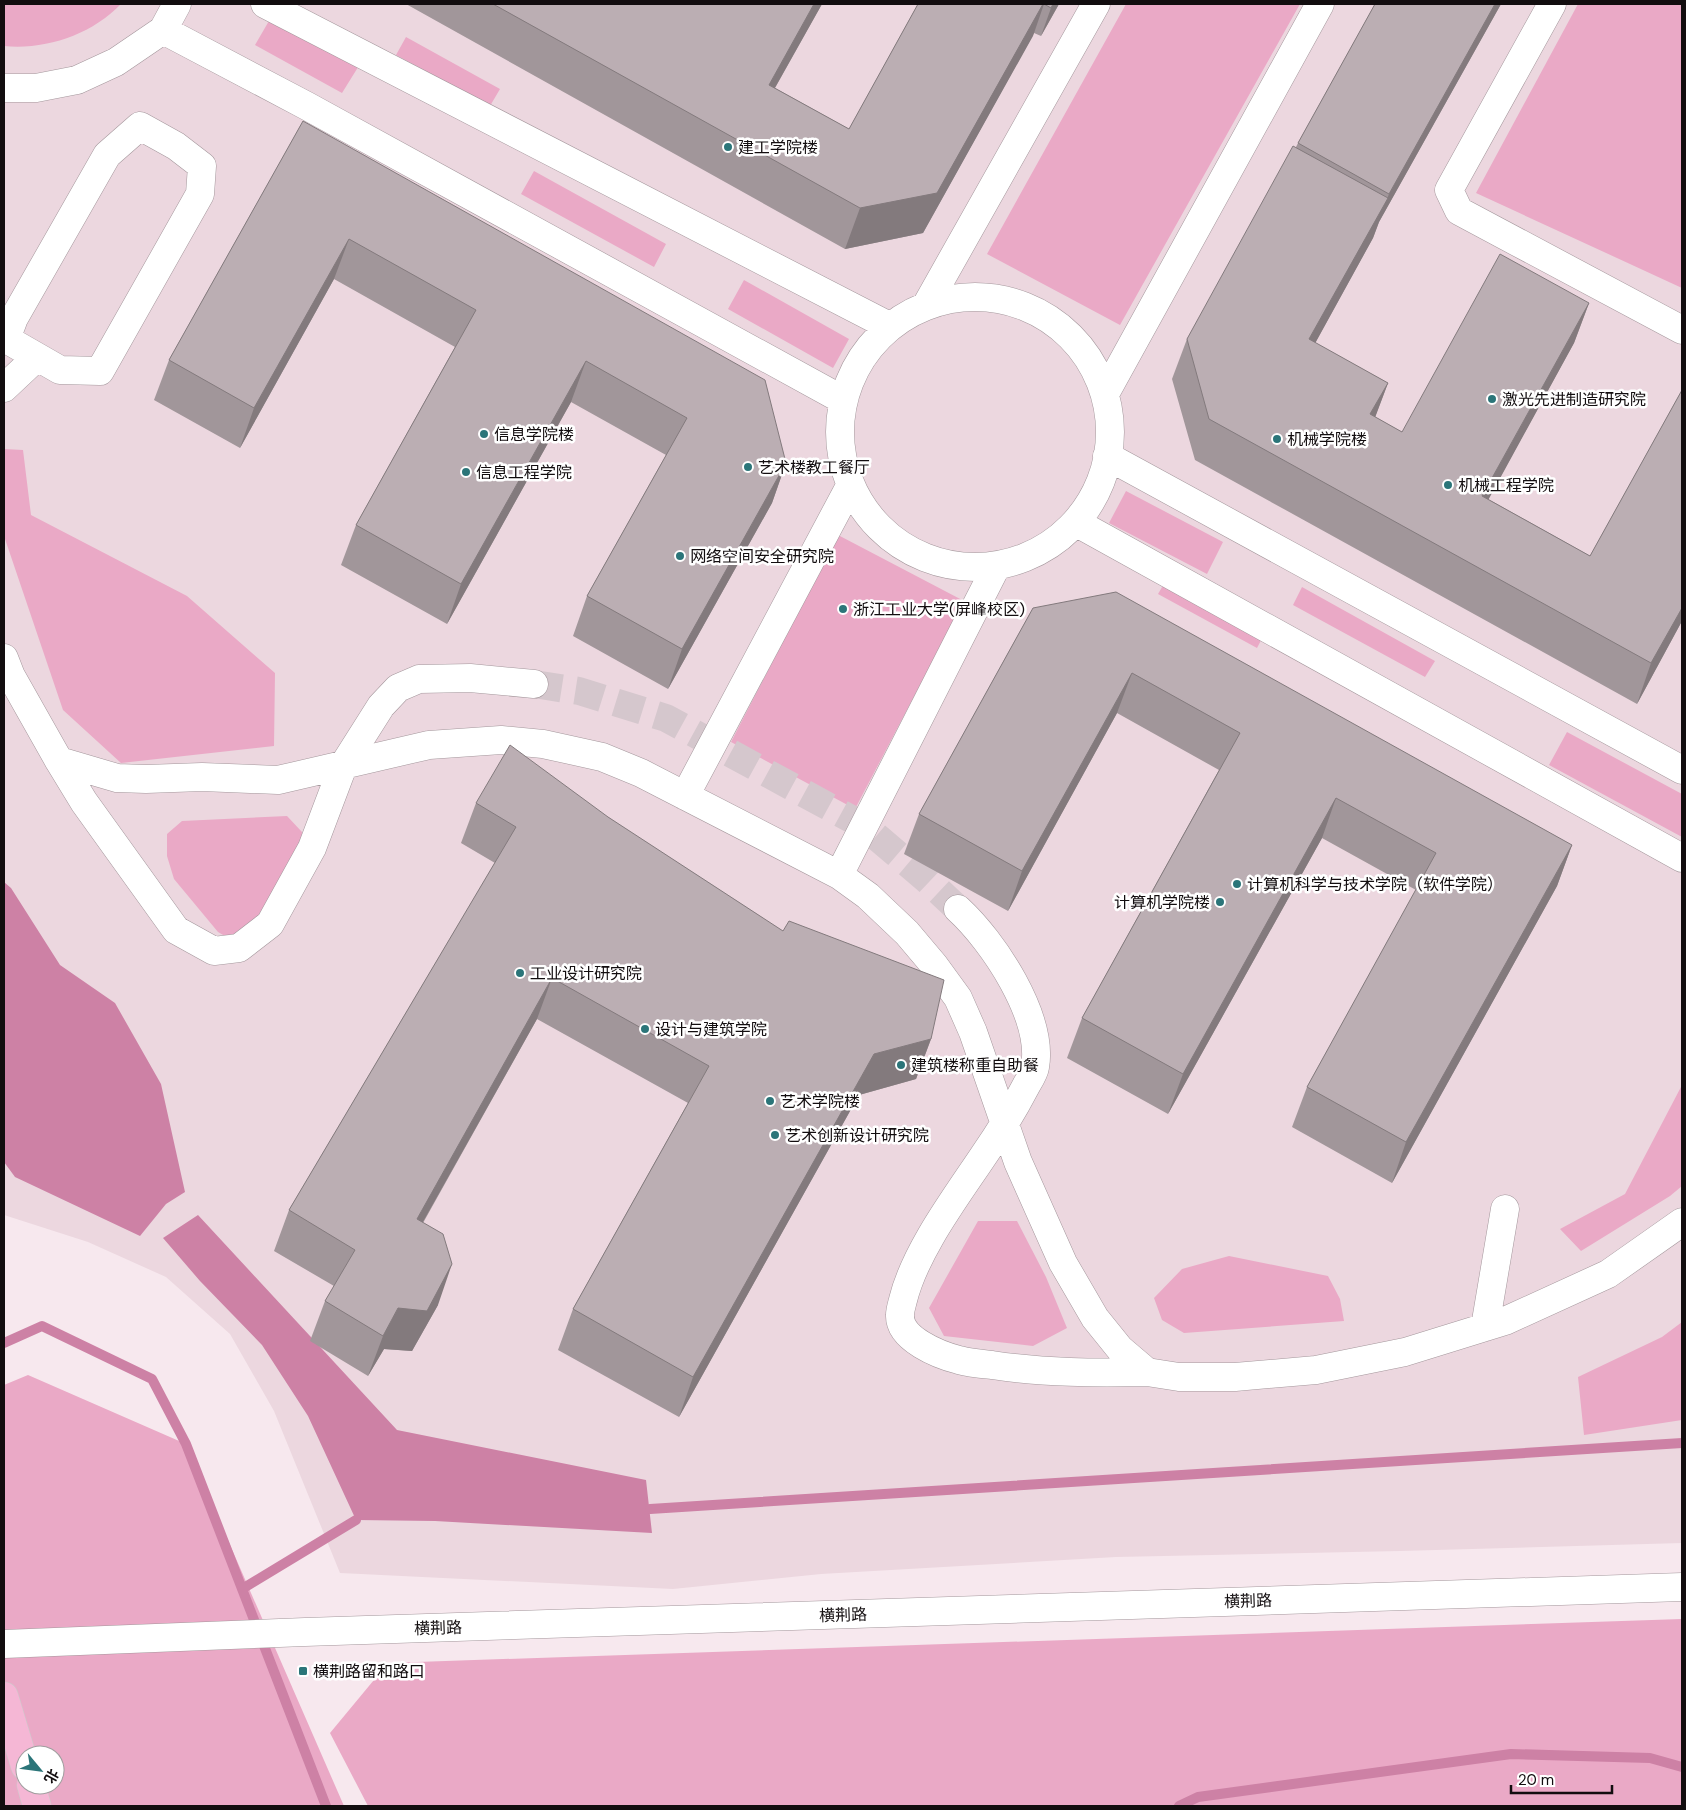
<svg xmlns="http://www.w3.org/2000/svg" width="1686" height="1810" font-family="'DM Sans','Noto Sans SC',sans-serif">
	<rect width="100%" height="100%" fill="#f7e8ee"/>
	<path fill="#ecd7df" d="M4,4H1682V1543L1400,1551L1116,1557L821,1574L673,1589L340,1573L274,1411L230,1334L166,1277L88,1242L4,1215Z"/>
	<path fill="#eaa9c6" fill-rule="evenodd" d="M4,4H121C91,35 46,50 4,46Z
		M1126,4H1300L1120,325L987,254Z
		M1578,4H1682V288L1476,193Z
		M273,14L360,64L342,93L255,45Z
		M406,37L500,89L490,106L396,55Z
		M534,171L666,244L654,267L521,194Z
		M744,280L849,339L833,368L728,309Z
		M4,449L23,450L31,515L187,596L275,673L274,746L121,763L63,710L4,536Z
		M1126,491L1223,542L1207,574L1109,523Z
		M838,535L964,601L855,809L731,742Z
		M1172,570L1270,623L1257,648L1158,594Z
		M1302,587L1435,661L1425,677L1293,605Z
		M1567,732L1682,794V837L1549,765Z
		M287,816L302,832L304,856L268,921L230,939L218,932L174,879L167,856V834L182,821Z
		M1682,1085V1186L1670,1196L1581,1251L1560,1229L1625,1194Z
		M978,1221H1017L1046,1277L1067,1328L1033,1346L944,1336L929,1308Z
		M1229,1256L1328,1276L1340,1299L1344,1321L1184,1333L1162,1320L1154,1298L1182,1269Z
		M1682,1322V1420L1584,1435L1578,1377L1662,1337Z
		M28,1375L186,1444L344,1806H4V1385ZM25,1755H55V1785H25Z
		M1682,1619V1806H368L330,1733L388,1663Z"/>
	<path fill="#cd81a5" d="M4,882L11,888L60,965L115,1003L161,1084L185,1192L166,1204L140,1236L15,1177L4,1162Z
		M198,1215L397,1430L646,1480L652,1533L435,1521L356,1520L308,1416L262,1345L200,1281L163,1238Z"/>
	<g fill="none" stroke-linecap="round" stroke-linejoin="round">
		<path stroke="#cd81a5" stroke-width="10" d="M4,1343L42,1326L152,1379L186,1444L326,1806
			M650,1509L1682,1443
			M242,1589L356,1520
			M1179,1806L1198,1797L1511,1754L1650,1758L1682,1767"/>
		<path stroke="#d5c7cd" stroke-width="28" stroke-dasharray="28 14" stroke-linecap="butt" d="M534,684L579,691L666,718L864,826L925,878L958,909"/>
		<defs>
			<path id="minor" d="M265,4L889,326
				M1552,4L1449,190L1459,211L1682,330
				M163,30L307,106L843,400
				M4,88H36L77,80L116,62L163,30L177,4
				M140,126L176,146L202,166L200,194L100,371L60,370L6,339L14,318L107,155Z
				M840 432a135 135 0 1 1 270 0a135 135 0 1 1-270 0Z
				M927,304L1096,4
				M4,388L37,357
				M1106,392L1320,4
				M1107,456L1682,770
				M1077,523L1682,858
				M4,658L11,676L59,761L117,778L146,779L202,777L278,780L429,745L501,740L543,744L602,757L641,773L839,875L868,896L907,933L934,965L958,998L973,1032L1018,1162L1063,1263L1095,1318L1120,1349L1147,1372L1179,1377H1235L1316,1370L1405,1352L1505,1321L1608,1274L1682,1222
				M59,761L84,802L176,930L214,951L239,948L270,924L312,848L343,766L381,706L398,688L419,679L470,678L534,684
				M685,796L850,486
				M839,875L996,567
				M958,909C993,941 1044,1017 1035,1067C1034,1073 1030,1079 1027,1084C1014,1109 1000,1132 984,1155C956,1197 915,1251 903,1300C902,1304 900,1310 900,1315C899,1339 939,1355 959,1360C969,1363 981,1364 992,1365C1044,1373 1096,1373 1147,1372
				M1485,1327L1505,1209
				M4,1644L305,1632L1682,1587"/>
			<path id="major" d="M4,1696L25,1766
				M31,1785L37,1806"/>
		</defs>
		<use href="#minor" stroke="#a4979c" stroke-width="29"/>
		<use href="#major" stroke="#cbcaca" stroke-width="29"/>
		<use href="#minor" stroke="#fff" stroke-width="28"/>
		<use href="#major" stroke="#f5b7d5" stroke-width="28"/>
	</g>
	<path fill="#a1969a" d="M406,4H822L775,88L849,129L918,4H1059L1041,36L1034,33L923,233L845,249Z
		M1375,4H1501L1379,222L1373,238L1315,343L1388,383L1375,417L1402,432L1589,303L1574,343L1488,499L1590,556L1682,390V621L1637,704L1195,460L1172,379L1187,339L1296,147L1298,143Z
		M303,121L786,463L772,503L668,689L573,636L587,596L666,455L571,402L447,624L341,565L356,525L455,347L334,279L240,448L154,400L169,360Z
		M1033,608L1572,845L1557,886L1392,1183L1292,1127L1307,1087L1416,890L1322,838L1168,1114L1067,1058L1082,1018L1219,770L1117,713L1008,911L904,854L919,814Z
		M476,803L608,817L931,1039L916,1079L859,1095L679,1417L558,1350L573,1309L688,1103L537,1019L423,1223L438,1305L412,1351L384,1349L368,1376L310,1341L325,1301L334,1286L274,1251L289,1210L495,863L461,843Z"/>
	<path fill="#837a7d" d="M814,4H822L754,125L769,85Z
		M1043,4H1044L1033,36L923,233L845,249L860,208Z
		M1053,4H1059L1041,36L1051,8Z
		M1495,4H1501L1379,222L1373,238L1295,380L1309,339L1387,199L1389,194Z
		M349,239L334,279L240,448L254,408Z
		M1589,303L1574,343L1468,537L1482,496Z
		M586,361L571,402L447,624L461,584Z
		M1388,383L1373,423L1370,414Z
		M786,463L772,503L668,689L682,649Z
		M1682,608V621L1637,704L1651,663Z
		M1132,673L1117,713L1008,911L1022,871Z
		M1336,798L1322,838L1168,1114L1183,1074Z
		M1572,845L1557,886L1392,1183L1406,1142Z
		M552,978L537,1019L402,1259L417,1219Z
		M931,1039L916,1079L859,1095L679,1417L693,1377L874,1054Z
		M452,1264L438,1305L412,1351L384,1349L368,1376L383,1336L398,1308Z"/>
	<path fill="#bbaeb3" stroke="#837a7d" d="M493,4H814L769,85L849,129L918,4H1043L937,193L860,208Z
		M1044,4H1053L1051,8Z
		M1375,4H1495L1389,194L1298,143Z
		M303,121L765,380L786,463L682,649L587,596L687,418L586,361L461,584L356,525L476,310L349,239L254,408L169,360Z
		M1293,146L1388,198L1309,339L1388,383L1370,414L1402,432L1500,254L1589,303L1482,496L1590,556L1682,390V608L1651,663L1209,419L1187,339Z
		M1116,592L1572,845L1406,1142L1307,1087L1436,853L1336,798L1183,1074L1082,1018L1240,733L1132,673L1022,871L919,814L1033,608Z
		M510,745L608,817L783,931L789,921L944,980L931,1039L874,1054L693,1377L573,1309L709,1066L552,978L417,1219L443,1234L452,1264L427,1311L398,1308L383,1336L325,1301L355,1250L289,1210L516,827L476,803Z"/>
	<g fill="#2b7579" stroke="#fff" stroke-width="2">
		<circle cx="728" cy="147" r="5"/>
		<circle cx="1492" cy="399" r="5"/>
		<circle cx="484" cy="434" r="5"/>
		<circle cx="1277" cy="439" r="5"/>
		<circle cx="748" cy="467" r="5"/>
		<circle cx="466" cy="472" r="5"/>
		<circle cx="1448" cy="485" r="5"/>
		<circle cx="680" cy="556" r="5"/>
		<circle cx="843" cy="609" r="5"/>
		<circle cx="1237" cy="884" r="5"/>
		<circle cx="1220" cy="902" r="5"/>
		<circle cx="520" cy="973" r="5"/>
		<circle cx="645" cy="1029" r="5"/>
		<circle cx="901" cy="1065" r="5"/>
		<circle cx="770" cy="1101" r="5"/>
		<circle cx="775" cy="1135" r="5"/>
		<rect x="298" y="1666" width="10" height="10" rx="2.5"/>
	</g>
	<g text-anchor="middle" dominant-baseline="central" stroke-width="5" stroke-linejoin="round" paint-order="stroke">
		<g font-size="16" fill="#120d0f" stroke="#fff" text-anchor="start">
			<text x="738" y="147">建工学院楼</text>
			<text x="1502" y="399">激光先进制造研究院</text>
			<text x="494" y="434">信息学院楼</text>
			<text x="1287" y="439">机械学院楼</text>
			<text x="758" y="467">艺术楼教工餐厅</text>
			<text x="476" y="472">信息工程学院</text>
			<text x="1458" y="485">机械工程学院</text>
			<text x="690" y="556">网络空间安全研究院</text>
			<text x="853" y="609">浙江工业大学(屏峰校区)</text>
			<text x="1247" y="884">计算机科学与技术学院（软件学院）</text>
			<text x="1210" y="902" text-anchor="end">计算机学院楼</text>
			<text x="530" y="973">工业设计研究院</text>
			<text x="655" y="1029">设计与建筑学院</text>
			<text x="911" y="1065">建筑楼称重自助餐</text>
			<text x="780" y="1101">艺术学院楼</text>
			<text x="785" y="1135">艺术创新设计研究院</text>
			<text x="313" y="1671">横荆路留和路口</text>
		</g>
		<g font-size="16" fill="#120d0f" stroke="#fff">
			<text transform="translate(1248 1601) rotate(-2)">横荆路</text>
			<text transform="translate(843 1615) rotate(-2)">横荆路</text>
			<text transform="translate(438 1628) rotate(-2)">横荆路</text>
		</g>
	</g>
	<rect width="1686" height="1810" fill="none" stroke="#120d0f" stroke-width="10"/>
	<g transform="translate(40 1770) rotate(119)"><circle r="24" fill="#ffffff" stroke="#a09e9f"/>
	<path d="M0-4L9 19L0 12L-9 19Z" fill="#2b7579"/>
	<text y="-8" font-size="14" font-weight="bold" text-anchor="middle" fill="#120d0f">北</text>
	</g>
	<path d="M1511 1785v8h101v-8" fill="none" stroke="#120d0f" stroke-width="2.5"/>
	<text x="1518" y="1785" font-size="15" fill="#120d0f" stroke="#ffffff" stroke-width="4" paint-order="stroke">20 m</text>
</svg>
